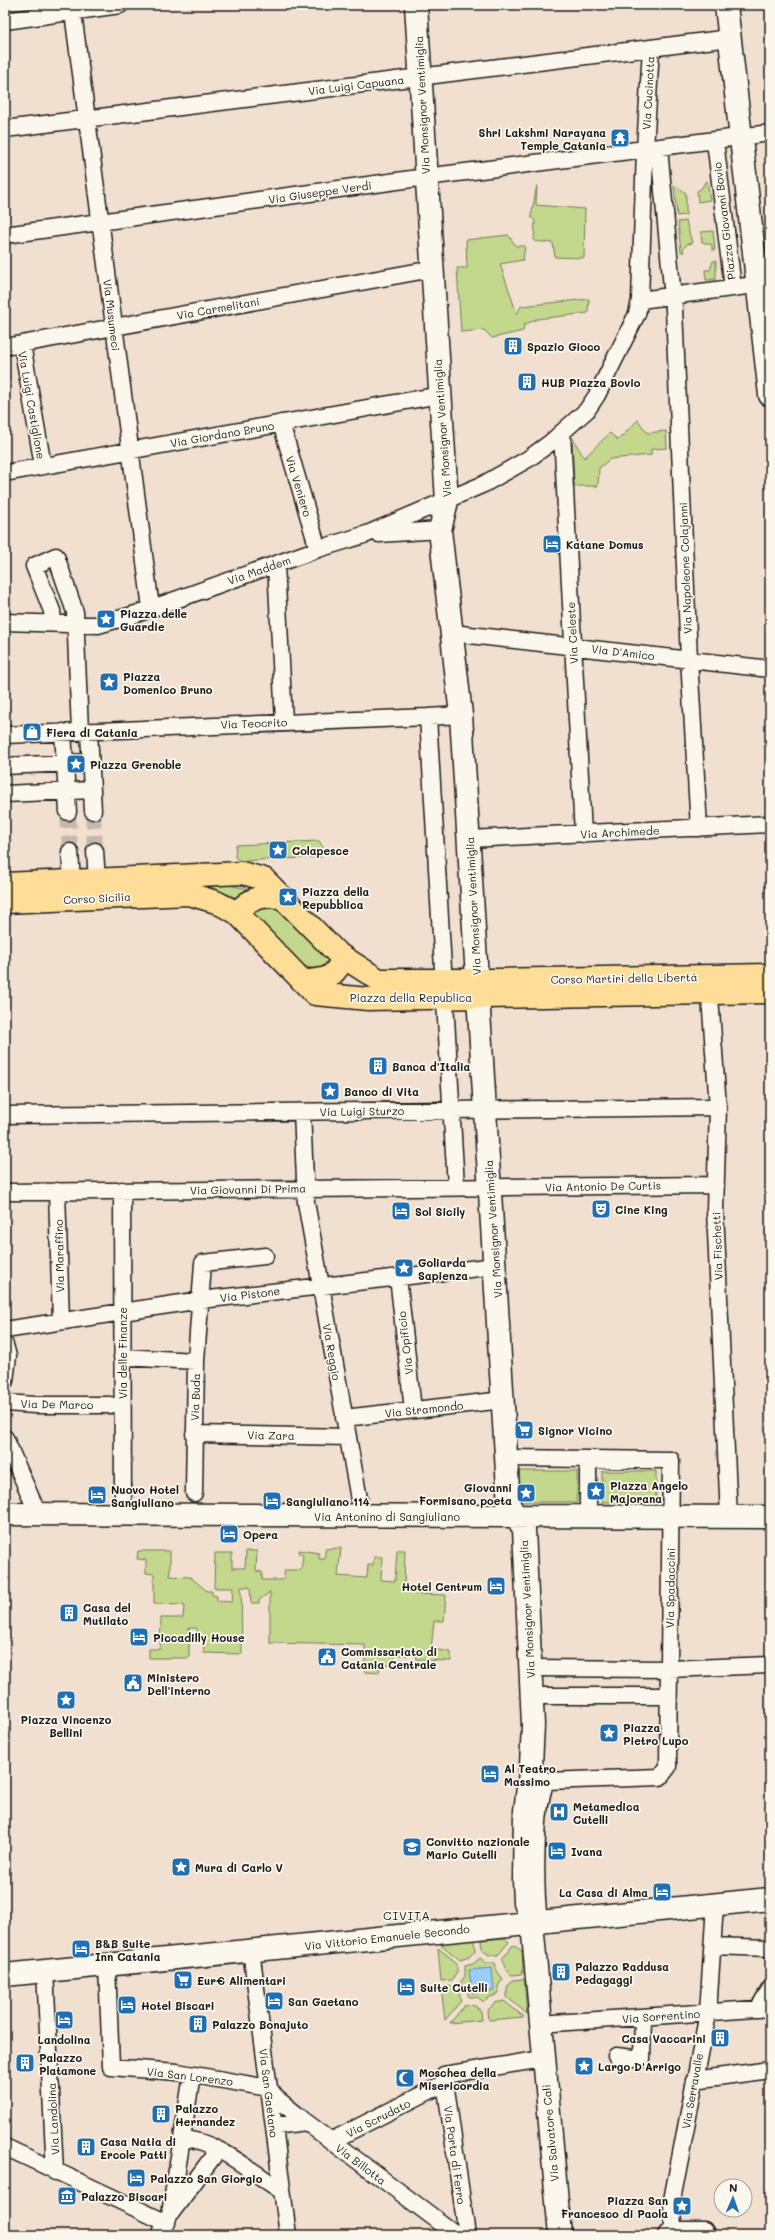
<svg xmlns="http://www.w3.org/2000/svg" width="775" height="2240" font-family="Mali,sans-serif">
	<rect width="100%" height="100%" fill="#f1e0d0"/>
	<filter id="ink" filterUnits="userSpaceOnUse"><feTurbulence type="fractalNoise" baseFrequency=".025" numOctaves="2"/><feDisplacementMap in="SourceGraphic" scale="8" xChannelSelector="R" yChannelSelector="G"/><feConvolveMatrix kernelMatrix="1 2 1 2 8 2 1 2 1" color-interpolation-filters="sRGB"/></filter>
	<g filter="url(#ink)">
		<path fill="#c4d88d" stroke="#707a54" d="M707,181L710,200L698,202L697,191L702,188L705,182Z
			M537,185L536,205L585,209L584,258L555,257L553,243L534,241L535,221L531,217Z
			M674,185L686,193V215L677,216Z
			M686,221L692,243L687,244L683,249L684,252H681L678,222Z
			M713,231L715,250H712V245L702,242L701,232Z
			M508,235L516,246H525L523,260L500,264L517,314L521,306L589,299L588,313L537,319L524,325L523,331L492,338L484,330L461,332L457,268H467L466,240Z
			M713,261H716V279L706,280L705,270H710Z
			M638,420L647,433L666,431L667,448L651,449V455L610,459L599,468L598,486H574L572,437L584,458L610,433L618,440Z
			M319,841L324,849L321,857L240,861L235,857L236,845Z
			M220,883L247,889L256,893L240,899L212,888L192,884Z
			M275,903L331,961L325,970L311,968L302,965L252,913V906Z
			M519,1471H577V1502H519Z
			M602,1471H656V1502H602Z
			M341,1548L338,1576L367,1578L368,1565H373L374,1557H382L381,1580L395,1581L397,1550H405L404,1589H416V1594L446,1595L444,1621H434L431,1649L451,1652V1661L417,1660L416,1655H395L394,1665L380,1664L379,1673L365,1672V1645L270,1643V1592L259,1600V1603H251L250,1587H241L242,1654L204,1653L203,1638L197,1637V1628H189V1658H149V1649H160L161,1618H183L184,1605L154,1604V1574L146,1573V1560L137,1559L138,1551H170V1576L190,1577L207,1591H212V1595L217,1596V1601L232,1602L233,1588H214L215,1553H232V1568H245L246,1551H257L256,1571L262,1572V1580H283L285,1570H301L303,1555L299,1554V1550L319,1553V1559H325V1549Z
			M505,1938L509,1942L498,1955H489L482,1950L481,1940Z
			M474,1940L475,1951L469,1957L460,1960L439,1943Z
			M513,1945L522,1951L523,1974L511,1975L505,1968L502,1959Z
			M438,1948L457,1963V1973L452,1980L441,1981Z
			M480,1958L486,1963H495L497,1971L503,1979L498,1986L499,1994L490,1997L484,2002L477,1997H469L466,1988L460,1983L465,1976V1966L473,1964Z
			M524,1979L527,2014L507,1997V1988L512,1980Z
			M453,1986L459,1993L461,2001L445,2020L441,1987Z
			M504,2001L524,2017L489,2020L488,2010L495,2003Z
			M465,2005L475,2006L481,2011L482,2020L450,2023Z"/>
		<path fill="#9ccdf8" stroke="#6986a0" d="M492,1968L494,1991L472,1993L469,1970Z"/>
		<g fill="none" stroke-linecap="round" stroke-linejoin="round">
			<path stroke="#c6b9ac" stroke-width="16" stroke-dasharray="16 8" stroke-linecap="butt" d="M93,811L95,851
				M68,812L70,852"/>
			<defs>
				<path id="street" d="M72,5L151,608
					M5,21L120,5
					M5,129L730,38
					M715,141L733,288
					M659,148L674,309L689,659L699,828
					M5,235L426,177L770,133
					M640,300L770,283
					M22,344L43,466
					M5,347L432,269
					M281,423L318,549
					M562,432L583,834
					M5,473L440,395
					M379,534L440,530
					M276,564L284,722
					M5,622L98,625L136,614L318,549L367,534L484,484L528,459L550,443L587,410L597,395L637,314L640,300L645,150L651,48
					M53,623L52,611L34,566L56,556L75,612L80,731
					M452,633L770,669
					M89,731L93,811
					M63,732L68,812
					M5,735L428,717
					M5,766L90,762
					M5,794L92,790
					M469,839L770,824
					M95,851L97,880
					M70,852L72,881
					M709,983L718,1107L715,1210L729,1517
					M302,1112L306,1202L362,1516
					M5,1115L718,1107
					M456,1186L428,717L461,715
					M122,1190L123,1515
					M57,1191L61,1321
					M5,1192L716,1185
					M398,1277L413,1410
					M5,1330L201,1300L496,1266
					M5,1345L8,1356L5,1381
					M122,1357L196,1361
					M5,1403L35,1405H110
					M344,1418L503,1400
					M194,1434L348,1437
					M5,1438L38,1514
					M507,1458L671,1460L668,1767L660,1777L546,1781L539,1776L531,1765
					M194,1493L196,1361L203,1263L265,1256
					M588,1517V1459
					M530,1668L669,1669L770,1665
					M531,1696H668
					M539,1922C535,1889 534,1810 546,1781
					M713,1946L770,1948
					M251,1950L288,2235
					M107,1965L111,2067L177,2072L269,2088
					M45,1971L55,2172
					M758,2009L770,1989
					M540,2024L770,2008
					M616,2056L642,2059L643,2017
					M694,2080L770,2070
					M269,2088L276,2098L306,2122L457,2235
					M274,2126L306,2122
					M182,2139C216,2140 253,2173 282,2191
					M331,2141L445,2083
					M5,2147L167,2223
					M171,2213L218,2150
					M673,2230L672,2200L708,2013L715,1904
					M160,2235L170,2214L192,2075
					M467,2235L444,2075L543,2059
					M666,2235L673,2230H704L707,2235"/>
				<path id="secondary" d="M416,5L447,501L440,530L461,715L509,1505L524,1529L533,1725L531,1765L525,1811L524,1880L525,1902L532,1923L560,2235
					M726,5L770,395
					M5,1514L770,1517
					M5,1975L770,1899"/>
				<path id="primary" d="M5,884L242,873L264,879L337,953L379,980H496L770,975
					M5,902L189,894L216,902L237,913L315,994L368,999L770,992
					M237,913C250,897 264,894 284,898
					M302,981C326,980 332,980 344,958"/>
			</defs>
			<use href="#street" stroke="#1c1c1c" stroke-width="19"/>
			<use href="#secondary" stroke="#1c1c1c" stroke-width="25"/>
			<use href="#primary" stroke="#1c1c1c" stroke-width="25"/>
			<use href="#street" stroke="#fbf7ec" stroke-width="16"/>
			<use href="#secondary" stroke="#fbf7ec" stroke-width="22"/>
			<use href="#primary" stroke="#fedd96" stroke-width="22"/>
		</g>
	</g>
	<defs>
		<symbol id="temple-square" viewBox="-11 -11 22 22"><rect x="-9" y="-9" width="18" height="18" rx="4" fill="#1f6fb2" stroke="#fbf7ec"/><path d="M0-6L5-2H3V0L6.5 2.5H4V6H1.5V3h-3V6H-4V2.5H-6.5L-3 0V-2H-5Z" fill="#fff"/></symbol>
		<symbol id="building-square" viewBox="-11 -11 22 22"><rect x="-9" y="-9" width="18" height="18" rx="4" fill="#1f6fb2" stroke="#fbf7ec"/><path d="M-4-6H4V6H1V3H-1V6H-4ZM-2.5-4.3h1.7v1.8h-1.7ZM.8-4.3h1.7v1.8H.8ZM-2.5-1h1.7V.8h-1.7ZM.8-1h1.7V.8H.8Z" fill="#fff"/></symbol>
		<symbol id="hotel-square" viewBox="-11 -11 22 22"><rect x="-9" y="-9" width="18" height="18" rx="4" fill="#1f6fb2" stroke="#fbf7ec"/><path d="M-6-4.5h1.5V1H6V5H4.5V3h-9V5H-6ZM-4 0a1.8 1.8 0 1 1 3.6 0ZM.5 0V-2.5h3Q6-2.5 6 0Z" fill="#fff"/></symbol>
		<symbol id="sight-square" viewBox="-11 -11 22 22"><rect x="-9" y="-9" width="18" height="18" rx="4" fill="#1f6fb2" stroke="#fbf7ec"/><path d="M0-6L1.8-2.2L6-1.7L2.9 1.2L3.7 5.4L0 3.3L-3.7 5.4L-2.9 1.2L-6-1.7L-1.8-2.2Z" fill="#fff"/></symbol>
		<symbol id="shop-square" viewBox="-11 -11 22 22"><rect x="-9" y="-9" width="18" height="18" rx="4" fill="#1f6fb2" stroke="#fbf7ec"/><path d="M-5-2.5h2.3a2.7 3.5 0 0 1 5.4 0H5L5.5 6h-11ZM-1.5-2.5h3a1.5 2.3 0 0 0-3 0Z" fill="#fff"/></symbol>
		<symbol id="theatre-square" viewBox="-11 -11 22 22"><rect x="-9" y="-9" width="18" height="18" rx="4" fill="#1f6fb2" stroke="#fbf7ec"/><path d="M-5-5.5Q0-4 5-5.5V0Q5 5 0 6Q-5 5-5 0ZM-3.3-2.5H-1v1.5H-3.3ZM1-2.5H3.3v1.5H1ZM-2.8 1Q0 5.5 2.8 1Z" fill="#fff"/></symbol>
		<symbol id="supermarket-square" viewBox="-11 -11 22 22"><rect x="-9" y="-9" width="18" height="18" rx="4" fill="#1f6fb2" stroke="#fbf7ec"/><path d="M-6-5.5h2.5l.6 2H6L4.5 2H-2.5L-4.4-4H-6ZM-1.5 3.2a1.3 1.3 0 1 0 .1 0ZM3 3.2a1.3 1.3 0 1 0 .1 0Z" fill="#fff"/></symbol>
		<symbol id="civic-square" viewBox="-11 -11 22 22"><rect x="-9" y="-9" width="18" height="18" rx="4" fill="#1f6fb2" stroke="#fbf7ec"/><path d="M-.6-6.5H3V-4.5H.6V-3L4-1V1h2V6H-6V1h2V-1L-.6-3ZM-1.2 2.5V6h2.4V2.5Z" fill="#fff"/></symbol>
		<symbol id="hospital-square" viewBox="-11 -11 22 22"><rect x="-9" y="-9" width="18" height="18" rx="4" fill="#1f6fb2" stroke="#fbf7ec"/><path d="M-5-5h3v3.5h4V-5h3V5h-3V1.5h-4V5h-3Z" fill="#fff"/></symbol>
		<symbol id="school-square" viewBox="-11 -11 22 22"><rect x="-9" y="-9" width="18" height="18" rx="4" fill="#1f6fb2" stroke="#fbf7ec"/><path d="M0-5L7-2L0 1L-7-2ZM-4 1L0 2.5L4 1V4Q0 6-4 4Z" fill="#fff"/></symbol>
		<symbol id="mosque-square" viewBox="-11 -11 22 22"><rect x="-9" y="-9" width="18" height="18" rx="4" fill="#1f6fb2" stroke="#fbf7ec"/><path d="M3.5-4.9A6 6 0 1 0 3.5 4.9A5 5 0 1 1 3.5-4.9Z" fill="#fff"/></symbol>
		<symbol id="museum-square" viewBox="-11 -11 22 22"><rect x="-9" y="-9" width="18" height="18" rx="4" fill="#1f6fb2" stroke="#fbf7ec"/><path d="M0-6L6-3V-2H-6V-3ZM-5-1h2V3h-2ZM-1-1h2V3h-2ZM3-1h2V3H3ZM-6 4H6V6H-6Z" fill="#fff"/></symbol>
	</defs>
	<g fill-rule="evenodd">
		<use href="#temple-square" x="609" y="127" width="22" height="22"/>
		<use href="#building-square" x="502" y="335" width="22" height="22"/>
		<use href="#building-square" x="516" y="371" width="22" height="22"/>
		<use href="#hotel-square" x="541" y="533" width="22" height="22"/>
		<use href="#sight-square" x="95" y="608" width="22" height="22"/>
		<use href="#sight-square" x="98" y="671" width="22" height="22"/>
		<use href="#shop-square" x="21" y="721" width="22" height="22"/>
		<use href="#sight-square" x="65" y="753" width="22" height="22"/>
		<use href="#sight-square" x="267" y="839" width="22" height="22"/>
		<use href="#sight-square" x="277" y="886" width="22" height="22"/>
		<use href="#building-square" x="367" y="1055" width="22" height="22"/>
		<use href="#sight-square" x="319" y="1080" width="22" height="22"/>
		<use href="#theatre-square" x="590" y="1198" width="22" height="22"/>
		<use href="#hotel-square" x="390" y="1200" width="22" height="22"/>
		<use href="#sight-square" x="393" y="1257" width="22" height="22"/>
		<use href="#supermarket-square" x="513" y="1419" width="22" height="22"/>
		<use href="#sight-square" x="585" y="1480" width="22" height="22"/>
		<use href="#sight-square" x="515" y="1482" width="22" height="22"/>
		<use href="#hotel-square" x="86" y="1484" width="22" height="22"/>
		<use href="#hotel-square" x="261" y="1490" width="22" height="22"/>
		<use href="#hotel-square" x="218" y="1523" width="22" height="22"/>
		<use href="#hotel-square" x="485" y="1575" width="22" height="22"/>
		<use href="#building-square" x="58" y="1602" width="22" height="22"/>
		<use href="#hotel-square" x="128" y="1626" width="22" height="22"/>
		<use href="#civic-square" x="316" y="1646" width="22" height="22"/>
		<use href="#civic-square" x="122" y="1672" width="22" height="22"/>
		<use href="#sight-square" x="55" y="1689" width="22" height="22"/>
		<use href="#sight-square" x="598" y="1722" width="22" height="22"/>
		<use href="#hotel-square" x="479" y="1763" width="22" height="22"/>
		<use href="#hospital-square" x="548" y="1801" width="22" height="22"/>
		<use href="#school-square" x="401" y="1836" width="22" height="22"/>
		<use href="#hotel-square" x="546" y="1840" width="22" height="22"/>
		<use href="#sight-square" x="170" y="1856" width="22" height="22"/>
		<use href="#hotel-square" x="651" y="1881" width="22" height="22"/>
		<use href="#hotel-square" x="70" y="1938" width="22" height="22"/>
		<use href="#building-square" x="550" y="1961" width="22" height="22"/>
		<use href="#supermarket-square" x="172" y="1969" width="22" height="22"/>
		<use href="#hotel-square" x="395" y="1976" width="22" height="22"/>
		<use href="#hotel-square" x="263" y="1990" width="22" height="22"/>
		<use href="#hotel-square" x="116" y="1994" width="22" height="22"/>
		<use href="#hotel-square" x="53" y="2009" width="22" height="22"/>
		<use href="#building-square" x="187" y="2013" width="22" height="22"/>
		<use href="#building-square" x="709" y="2027" width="22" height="22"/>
		<use href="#building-square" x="14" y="2052" width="22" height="22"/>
		<use href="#sight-square" x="573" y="2055" width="22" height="22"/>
		<use href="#mosque-square" x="394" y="2067" width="22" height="22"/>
		<use href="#building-square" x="150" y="2103" width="22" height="22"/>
		<use href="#building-square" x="75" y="2136" width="22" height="22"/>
		<use href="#hotel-square" x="125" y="2167" width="22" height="22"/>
		<use href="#museum-square" x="56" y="2185" width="22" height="22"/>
		<use href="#sight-square" x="671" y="2195" width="22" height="22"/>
	</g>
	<g text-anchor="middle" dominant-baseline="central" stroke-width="3.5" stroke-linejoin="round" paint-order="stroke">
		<g font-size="11" fill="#1c1c1c" stroke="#fbf7ec">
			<text transform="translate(356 85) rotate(-7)">Via Luigi Capuana</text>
			<text transform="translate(648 93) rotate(-87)">Via Cucinotta</text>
			<text transform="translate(422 105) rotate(-93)">Via Monsignor Ventimiglia</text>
			<text transform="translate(320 192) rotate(-8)">Via Giuseppe Verdi</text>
			<text transform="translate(724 221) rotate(-97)">Piazza Giovanni Bovio</text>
			<text transform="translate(218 308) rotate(-10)">Via Carmelitani</text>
			<text transform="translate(112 315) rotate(83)">Via Musumeci</text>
			<text transform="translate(32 405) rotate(80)">Via Luigi Castiglione</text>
			<text transform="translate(442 428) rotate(-94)">Via Monsignor Ventimiglia</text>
			<text transform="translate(222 434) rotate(-10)">Via Giordano Bruno</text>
			<text transform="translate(299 486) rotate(73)">Via Veniero</text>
			<text transform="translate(685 568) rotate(-92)">Via Napoleone Colajanni</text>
			<text transform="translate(259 570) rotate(-19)">Via Maddem</text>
			<text transform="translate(572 633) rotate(-93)">Via Celeste</text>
			<text transform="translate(623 652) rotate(7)">Via D'Amico</text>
			<text transform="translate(254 723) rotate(-2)">Via Teocrito</text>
			<text transform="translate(620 832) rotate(-3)">Via Archimede</text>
			<text transform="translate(97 898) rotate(-3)">Corso Sicilia</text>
			<text transform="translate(473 906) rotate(-93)">Via Monsignor Ventimiglia</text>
			<text transform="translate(624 978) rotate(-1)">Corso Martiri della Libertà</text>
			<text x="411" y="997">Piazza della Republica</text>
			<text transform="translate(362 1111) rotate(-1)">Via Luigi Sturzo</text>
			<text transform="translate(603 1186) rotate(-1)">Via Antonio De Curtis</text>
			<text transform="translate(248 1189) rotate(-1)">Via Giovanni Di Prima</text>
			<text transform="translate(493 1229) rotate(-94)">Via Monsignor Ventimiglia</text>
			<text transform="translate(717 1246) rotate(-92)">Via Fischetti</text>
			<text transform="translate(59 1256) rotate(-91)">Via Maraffino</text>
			<text transform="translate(250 1294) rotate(-7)">Via Pistone</text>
			<text transform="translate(405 1343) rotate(-97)">Via Opificio</text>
			<text transform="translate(332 1352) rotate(80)">Via Reggio</text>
			<text transform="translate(122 1353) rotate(-90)">Via delle Finanze</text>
			<text transform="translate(195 1397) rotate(-88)">Via Buda</text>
			<text transform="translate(57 1404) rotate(1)">Via De Marco</text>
			<text transform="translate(424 1409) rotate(-6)">Via Stramondo</text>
			<text transform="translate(271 1435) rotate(1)">Via Zara</text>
			<text x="387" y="1516">Via Antonino di Sangiuliano</text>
			<text transform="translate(670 1588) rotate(-89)">Via Spadaccini</text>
			<text transform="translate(527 1609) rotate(-93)">Via Monsignor Ventimiglia</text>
			<text transform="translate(387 1937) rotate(-6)">Via Vittorio Emanuele Secondo</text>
			<text transform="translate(661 2016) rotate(-4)">Via Sorrentino</text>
			<text transform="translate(190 2076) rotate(7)">Via San Lorenzo</text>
			<text transform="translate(692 2091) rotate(-80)">Via Serravalle</text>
			<text transform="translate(269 2093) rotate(83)">Via San Gaetano</text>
			<text transform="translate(378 2118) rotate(-27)">Via Scrudato</text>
			<text transform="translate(53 2119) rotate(-93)">Via Landolina</text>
			<text transform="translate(550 2133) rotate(-95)">Via Salvatore Calì</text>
			<text transform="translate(455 2155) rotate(82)">Via Porta di Ferro</text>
			<text transform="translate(361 2164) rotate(37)">Via Billotta</text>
		</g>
		<g font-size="11" font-weight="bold" fill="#1c1c1c" stroke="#fbf7ec" text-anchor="start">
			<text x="606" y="132" text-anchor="end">Shri Lakshmi Narayana<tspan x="606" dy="13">Temple Catania</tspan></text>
			<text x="527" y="346">Spazio Gioco</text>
			<text x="541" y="382">HUB Piazza Bovio</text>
			<text x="566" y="544">Katane Domus</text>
			<text x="120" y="613">Piazza delle<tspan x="120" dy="13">Guardie</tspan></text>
			<text x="123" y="676">Piazza<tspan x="123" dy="13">Domenico Bruno</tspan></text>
			<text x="46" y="732">Fiera di Catania</text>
			<text x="90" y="764">Piazza Grenoble</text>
			<text x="292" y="850">Colapesce</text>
			<text x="302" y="891">Piazza della<tspan x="302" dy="13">Repubblica</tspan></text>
			<text x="392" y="1066">Banca d'Italia</text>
			<text x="344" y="1091">Banco di Vita</text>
			<text x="615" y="1209">Cine King</text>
			<text x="415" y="1211">Sol Sicily</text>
			<text x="418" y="1262">Goliarda<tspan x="418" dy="13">Sapienza</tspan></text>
			<text x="538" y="1430">Signor Vicino</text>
			<text x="610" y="1485">Piazza Angelo<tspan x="610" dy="13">Majorana</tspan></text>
			<text x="512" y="1487" text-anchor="end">Giovanni<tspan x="512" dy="13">Formisano poeta</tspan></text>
			<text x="111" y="1489">Nuovo Hotel<tspan x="111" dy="13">Sangiuliano</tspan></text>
			<text x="286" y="1501">Sangiuliano 114</text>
			<text x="243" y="1534">Opera</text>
			<text x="482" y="1586" text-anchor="end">Hotel Centrum</text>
			<text x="83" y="1607">Casa del<tspan x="83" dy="13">Mutilato</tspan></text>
			<text x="153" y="1637">Piccadilly House</text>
			<text x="341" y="1651">Commissariato di<tspan x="341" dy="13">Catania Centrale</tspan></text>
			<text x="147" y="1677">Ministero<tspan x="147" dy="13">Dell'interno</tspan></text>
			<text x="66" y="1719" text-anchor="middle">Piazza Vincenzo<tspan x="66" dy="13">Bellini</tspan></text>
			<text x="623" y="1727">Piazza<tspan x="623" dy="13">Pietro Lupo</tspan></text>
			<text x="504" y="1768">Al Teatro<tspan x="504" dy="13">Massimo</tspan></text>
			<text x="573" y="1806">Metamedica<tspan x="573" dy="13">Cutelli</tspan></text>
			<text x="426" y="1841">Convitto nazionale<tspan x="426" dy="13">Mario Cutelli</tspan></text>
			<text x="571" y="1851">Ivana</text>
			<text x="195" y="1867">Mura di Carlo V</text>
			<text x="648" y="1892" text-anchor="end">La Casa di Alma</text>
			<text x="95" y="1943">B&amp;B Suite<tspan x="95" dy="13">Inn Catania</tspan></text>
			<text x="575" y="1966">Palazzo Raddusa<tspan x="575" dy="13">Pedagaggi</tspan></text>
			<text x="197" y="1980">Eur€ Alimentari</text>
			<text x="420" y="1987">Suite Cutelli</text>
			<text x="288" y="2001">San Gaetano</text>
			<text x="141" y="2005">Hotel Biscari</text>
			<text x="212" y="2024">Palazzo Bonajuto</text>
			<text x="706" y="2038" text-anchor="end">Casa Vaccarini</text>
			<text x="64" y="2039" text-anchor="middle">Landolina</text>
			<text x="39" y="2057">Palazzo<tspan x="39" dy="13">Platamone</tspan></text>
			<text x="598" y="2066">Largo D'Arrigo</text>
			<text x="419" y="2072">Moschea della<tspan x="419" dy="13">Misericordia</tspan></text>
			<text x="175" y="2108">Palazzo<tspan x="175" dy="13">Hernandez</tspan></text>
			<text x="100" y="2141">Casa Natia di<tspan x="100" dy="13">Ercole Patti</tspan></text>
			<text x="150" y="2178">Palazzo San Giorgio</text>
			<text x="81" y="2196">Palazzo Biscari</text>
			<text x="668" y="2200" text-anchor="end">Piazza San<tspan x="668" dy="13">Francesco di Paola</tspan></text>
		</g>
		<g font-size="12" letter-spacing="1" fill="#1c1c1c" stroke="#fbf7ec">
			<text x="407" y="1915">CIVITA</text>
		</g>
	</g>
	<rect width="775" height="2240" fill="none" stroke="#fbf7ec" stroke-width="20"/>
	<rect x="10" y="10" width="755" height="2220" fill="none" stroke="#1c1c1c" stroke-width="1.5" filter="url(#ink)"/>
	<g transform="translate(733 2198) rotate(2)"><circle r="19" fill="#fbf7ec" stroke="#a29f99"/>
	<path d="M0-3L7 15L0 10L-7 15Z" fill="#1f6fb2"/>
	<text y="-6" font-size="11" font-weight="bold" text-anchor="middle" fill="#1c1c1c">N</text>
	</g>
</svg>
